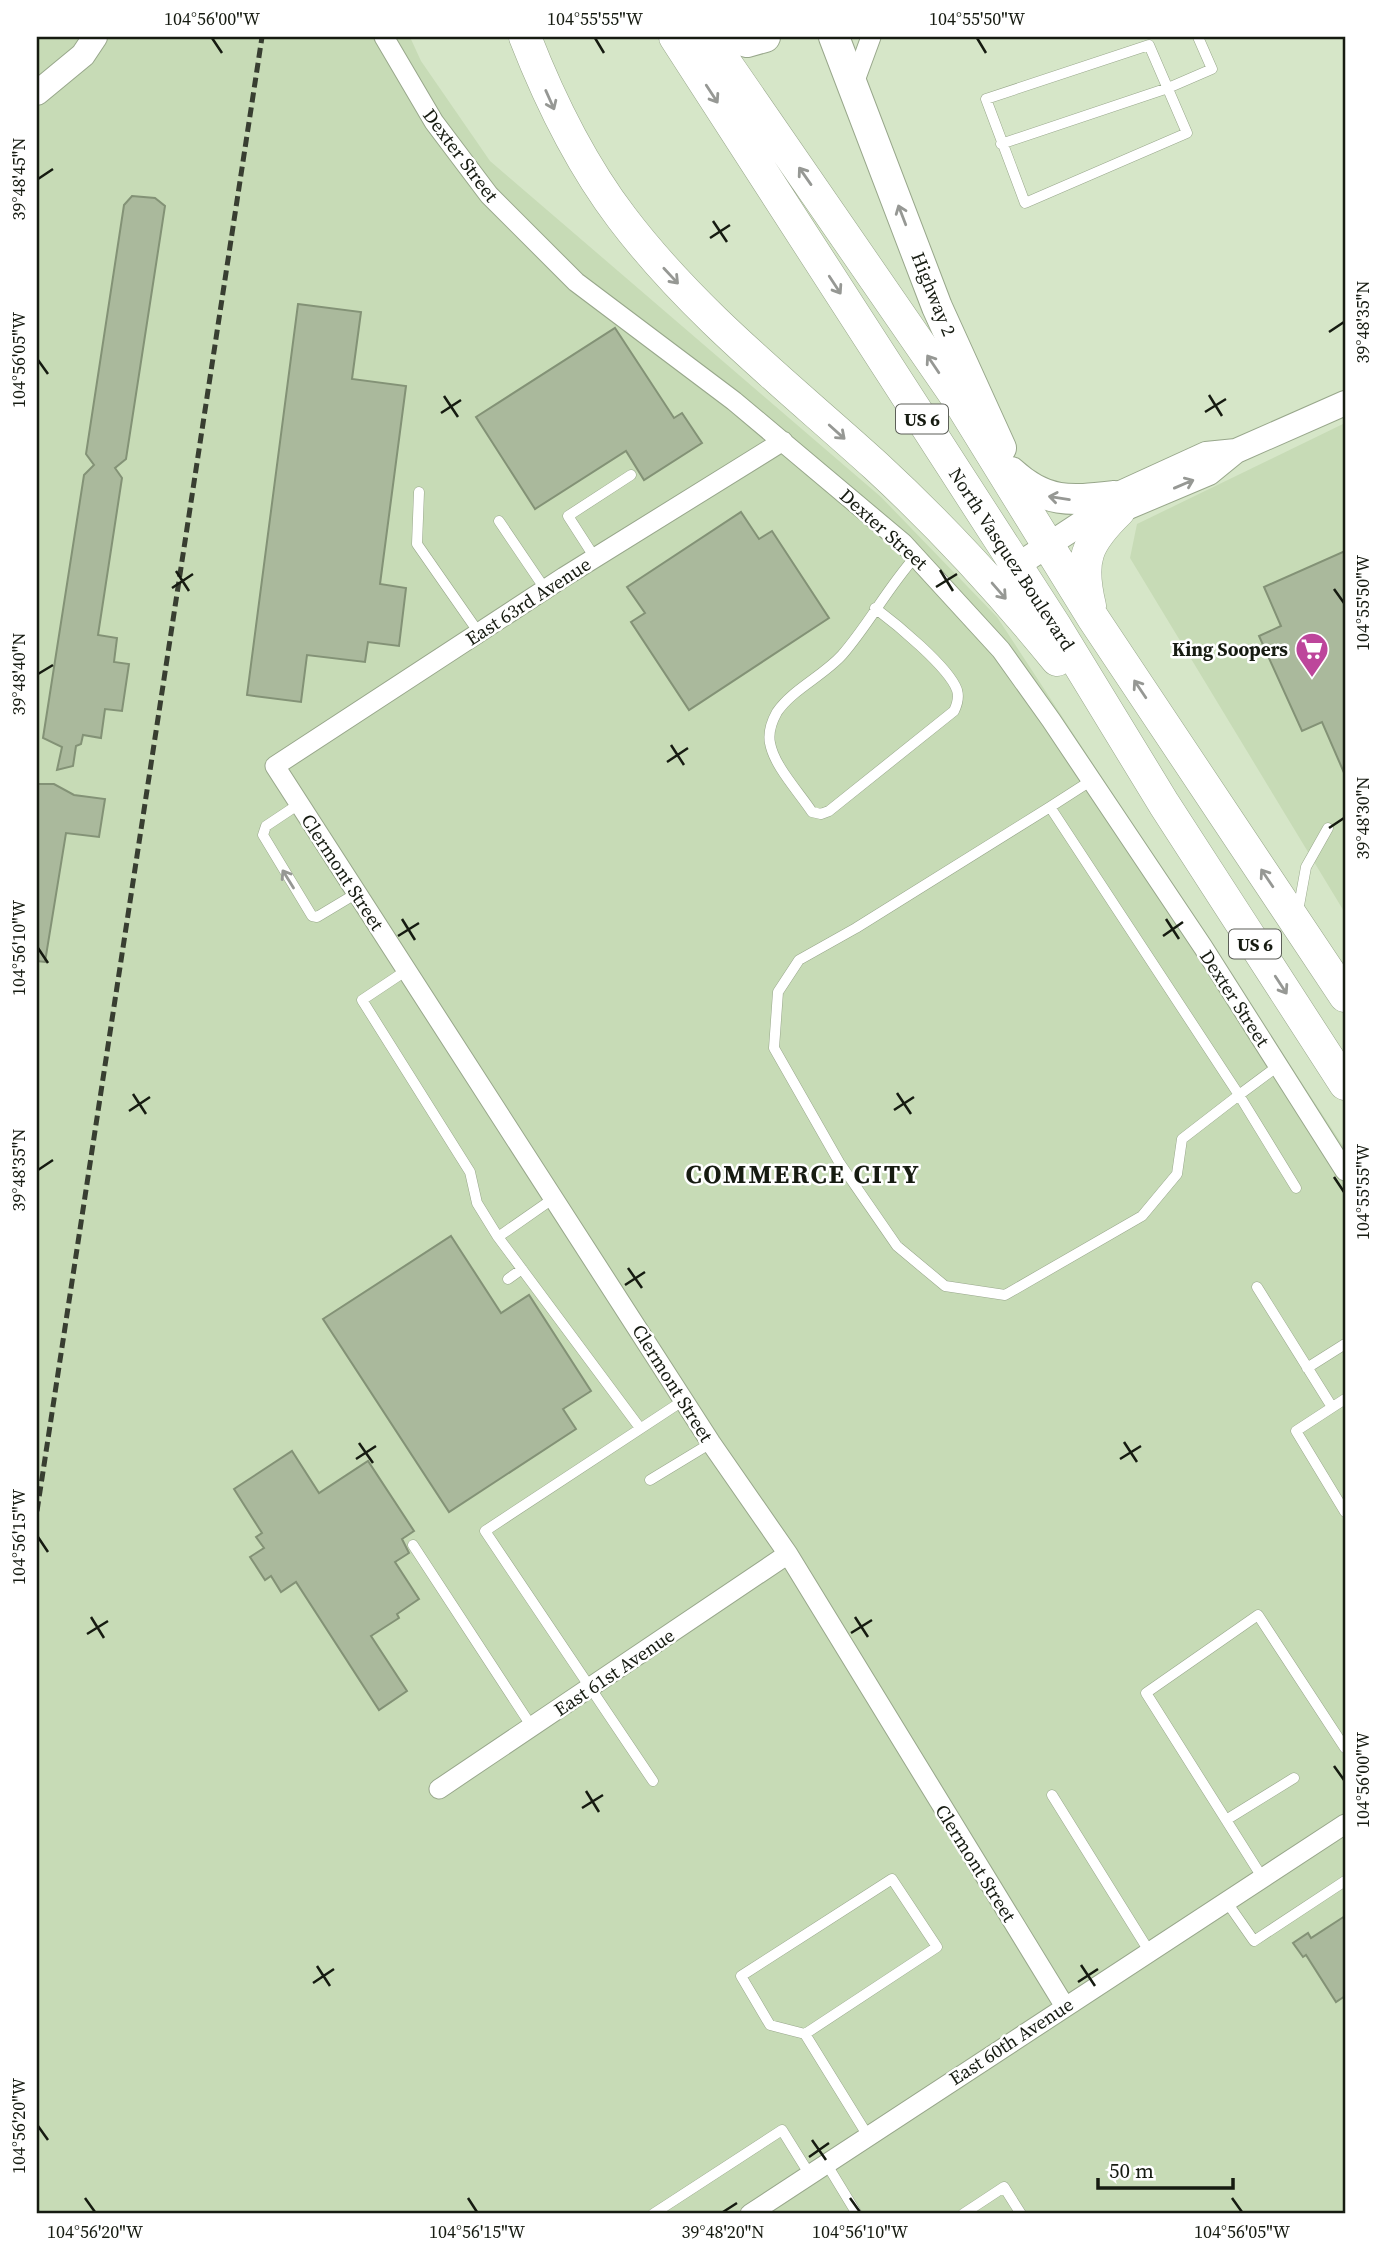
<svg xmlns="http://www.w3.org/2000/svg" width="1382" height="2251" font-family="'Source Serif 4',serif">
	<rect width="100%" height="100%" fill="#d6e6c8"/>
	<path fill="#c7dbb6" d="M37,37H410L421,61L490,161L881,497L997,617L1345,1149V2214H37Z
		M1345,423V913L1130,558L1137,524Z"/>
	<path fill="#aab99c" stroke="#839276" stroke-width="2" d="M132,196L155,198L165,206L126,459L115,468L122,478L98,635L117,638L114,662L129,664L122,711L105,709L101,738L83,735L81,744L76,746L73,766L57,770L62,747L43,738L84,475L94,465L86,454L124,205Z
		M298,304L361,312L352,379L406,386L380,584L406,588L399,646L368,642L365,662L307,655L301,702L247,695Z
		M615,328L674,418L682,413L702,443L644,480L626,451L535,509L476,417Z
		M741,512L759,539L772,531L829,618L689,710L631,622L645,613L627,587Z
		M1345,551V775L1322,722L1302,731L1259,636L1281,626L1264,587Z
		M37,784H54L74,795L105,799L99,837L66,833L45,962L37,961Z
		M451,1236L501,1313L529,1295L591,1391L563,1409L576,1429L449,1512L323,1319Z
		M292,1451L319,1493L368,1461L414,1531L402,1539L409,1553L395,1562L419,1599L397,1614L399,1618L371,1636L407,1691L379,1710L296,1582L281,1592L271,1576L265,1580L250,1557L264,1548L256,1537L262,1533L234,1489Z
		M1345,1916V1996L1336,2002L1306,1955L1303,1957L1293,1943L1308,1933L1311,1938Z"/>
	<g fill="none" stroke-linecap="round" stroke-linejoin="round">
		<defs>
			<path id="service" d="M1149,45L1187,133L1025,203L986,99Z
				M1001,144L1168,88L1212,69L1198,37
				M419,492L417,544L479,633
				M499,521L545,589
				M595,558L568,516L631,475
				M875,608C895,623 949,667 957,690C959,697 957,705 954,711L829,811L821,814L812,812C799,792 774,766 770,743C768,733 772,721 777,712C793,689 823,676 842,655C869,624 888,587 916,556
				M1092,780L1050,807L1239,1095L1278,1066
				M299,804L266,826L263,835L312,916L317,917L357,893
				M1050,807L856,928L799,960L778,992L774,1048L839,1162L897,1246L945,1286L1005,1295L1142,1216L1177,1174L1182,1139L1239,1095L1296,1188
				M1298,911L1306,867L1328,828
				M407,970L362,1000L470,1172L477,1203L498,1237
				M554,1198L498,1237L640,1428
				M508,1279L522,1269
				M1257,1287L1332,1407
				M1307,1368L1345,1344
				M1345,1399L1296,1431L1345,1512
				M650,1480L711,1443
				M413,1545L532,1727
				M653,1781L485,1531L684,1400
				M1052,1795L1149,1951
				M1226,1820L1294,1778
				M1262,1877L1146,1693L1258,1615L1345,1748
				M1226,1901L1254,1941L1345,1881
				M805,2034L770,2025L741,1976L892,1879L937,1947L805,2034L868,2136
				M826,2163L857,2214
				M653,2214L782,2130L810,2175
				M963,2214L1004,2187L1021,2214"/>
			<path id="minor" d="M384,37L434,122L489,195L576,282L734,401L903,543L1001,650L1051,720L1203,947L1345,1171
				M853,86L871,37
				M783,441L564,577L275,766L711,1443L788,1554L1064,2005
				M439,1789L788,1554
				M750,2214L1345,1824"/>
			<path id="tertiary" d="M37,93L83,55L95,37
				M1101,512L1119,511L1209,473L1236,451L1345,403
				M1030,557L1097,513L1114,496L1206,454L1236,451"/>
			<path id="primary" d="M728,37L747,42L765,37
				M834,37L937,307L1001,448
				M1011,472C1046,504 1070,501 1114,496"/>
			<path id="trunk" d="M525,37C550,101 580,163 622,218C694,313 789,387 876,466C941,526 1001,591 1057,660
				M675,37L1056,627L1164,804L1345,1084
				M708,37L959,401L1093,618L1345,996
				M1090,606C1079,560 1086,543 1119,511"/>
		</defs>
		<use href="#service" stroke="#98a78b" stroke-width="11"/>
		<use href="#minor" stroke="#98a78b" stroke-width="21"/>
		<use href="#tertiary" stroke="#98a78b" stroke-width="26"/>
		<use href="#primary" stroke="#98a78b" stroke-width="32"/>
		<use href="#trunk" stroke="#98a78b" stroke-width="33"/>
		<use href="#service" stroke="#fff" stroke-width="10"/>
		<use href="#minor" stroke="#fff" stroke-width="19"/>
		<use href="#tertiary" stroke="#fff" stroke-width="24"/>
		<use href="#primary" stroke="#fff" stroke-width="30"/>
		<use href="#trunk" stroke="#fff" stroke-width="32"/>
		<path stroke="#383e31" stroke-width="5" stroke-dasharray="10 5" stroke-linecap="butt" d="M37,1511L262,37"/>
	</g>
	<defs><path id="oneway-shaft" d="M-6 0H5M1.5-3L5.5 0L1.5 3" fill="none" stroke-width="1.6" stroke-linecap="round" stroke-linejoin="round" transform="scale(1.75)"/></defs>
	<g stroke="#969894">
		<use href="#oneway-shaft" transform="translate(712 94) rotate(57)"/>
		<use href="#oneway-shaft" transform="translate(550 100) rotate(66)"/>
		<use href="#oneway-shaft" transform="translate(805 176) rotate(-125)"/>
		<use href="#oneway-shaft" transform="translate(902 215) rotate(-111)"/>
		<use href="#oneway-shaft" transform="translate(671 276) rotate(47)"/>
		<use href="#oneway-shaft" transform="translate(835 285) rotate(57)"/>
		<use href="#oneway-shaft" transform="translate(933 364) rotate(-124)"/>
		<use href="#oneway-shaft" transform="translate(837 432) rotate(42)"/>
		<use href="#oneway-shaft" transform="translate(1184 484) rotate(-23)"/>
		<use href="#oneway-shaft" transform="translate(1059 498) rotate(-171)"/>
		<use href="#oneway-shaft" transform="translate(999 591) rotate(49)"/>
		<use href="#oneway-shaft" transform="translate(1140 689) rotate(-124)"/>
		<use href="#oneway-shaft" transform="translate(1267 878) rotate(-124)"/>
		<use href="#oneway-shaft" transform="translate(288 879) rotate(-122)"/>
		<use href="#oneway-shaft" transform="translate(1281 985) rotate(57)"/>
	</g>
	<path fill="none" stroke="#161b11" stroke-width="2.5" d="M212,38L222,53M595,38L604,53M977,38L986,53M38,179L53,169M713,221L727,242M710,238L730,225M1329,332L1344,322M38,360L48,374M1209,395L1222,416M444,396L458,417M1205,412L1226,399M441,413L461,400M940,570L953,591M176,571L189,591M936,587L957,574M172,588L193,574M1334,589L1344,603M38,674L53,665M671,745L684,765M667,762L688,748M1329,828L1344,818M402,919L415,940M1166,919L1179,939M398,936L419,923M1163,936L1183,922M38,948L48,963M897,1093L911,1114M133,1094L146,1114M894,1110L914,1097M129,1111L150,1097M38,1170L53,1160M1334,1177L1344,1192M628,1268L642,1288M625,1285L645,1272M1124,1442L1137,1462M359,1443L373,1463M356,1459L376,1446M1120,1459L1141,1446M38,1537L48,1552M91,1617L104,1638M855,1617L868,1637M851,1633L872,1620M87,1634L108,1621M1334,1766L1344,1780M586,1791L599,1812M582,1808L603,1795M1081,1965L1095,1986M317,1966L330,1986M1078,1982L1098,1969M313,1983L334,1969M38,2126L48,2140M812,2140L826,2160M809,2157L829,2143M85,2198L95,2212M468,2198L477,2212M850,2198L860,2212M1232,2198L1242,2212M723,2212L737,2203"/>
	<defs>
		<symbol id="supermarket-pin" viewBox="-11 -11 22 30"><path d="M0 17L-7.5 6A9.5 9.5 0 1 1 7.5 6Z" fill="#bd469b" stroke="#fff"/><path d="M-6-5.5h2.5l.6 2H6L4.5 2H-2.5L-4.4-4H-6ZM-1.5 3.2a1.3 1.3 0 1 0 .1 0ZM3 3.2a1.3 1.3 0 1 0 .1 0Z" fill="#fff"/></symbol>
	</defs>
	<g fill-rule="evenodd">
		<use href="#supermarket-pin" x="1293" y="630" width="38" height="52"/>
	</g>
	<g text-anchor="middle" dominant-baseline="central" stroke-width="5" stroke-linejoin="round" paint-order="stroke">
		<g fill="#fff" stroke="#5c5f58" stroke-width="2">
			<rect x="896" y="404.5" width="52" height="29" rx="5"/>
			<rect x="1229" y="929.5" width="52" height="29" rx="5"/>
		</g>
		<g font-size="18" font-weight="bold" fill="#161b11">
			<text x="922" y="419">US 6</text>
			<text x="1255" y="944">US 6</text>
		</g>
		<g font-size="19" fill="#161b11" stroke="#fff">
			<text transform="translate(461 155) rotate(53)">Dexter Street</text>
			<text transform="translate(934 294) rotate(68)">Highway 2</text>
			<text transform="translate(884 529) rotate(42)">Dexter Street</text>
			<text transform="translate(1012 559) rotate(57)">North Vasquez Boulevard</text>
			<text transform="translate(528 601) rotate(-33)">East 63rd Avenue</text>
			<text transform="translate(343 872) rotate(57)">Clermont Street</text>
			<text transform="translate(1235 998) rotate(57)">Dexter Street</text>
			<text transform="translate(673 1383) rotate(58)">Clermont Street</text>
			<text transform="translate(614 1672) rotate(-34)">East 61st Avenue</text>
			<text transform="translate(976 1863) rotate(58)">Clermont Street</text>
			<text transform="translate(1011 2041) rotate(-33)">East 60th Avenue</text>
		</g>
		<g font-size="19" font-weight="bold" fill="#161b11" stroke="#fff" text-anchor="end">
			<text x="1288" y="649">King Soopers</text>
		</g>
		<g font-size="26" font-weight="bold" letter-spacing="2" fill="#161b11" stroke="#fff">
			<text x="803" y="1174">COMMERCE CITY</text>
		</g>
	</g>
	<rect width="1382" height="2251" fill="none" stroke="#ffffff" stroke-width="77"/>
	<path d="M1098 2178v10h135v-10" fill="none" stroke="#161b11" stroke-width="3.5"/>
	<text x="1109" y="2178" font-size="21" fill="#161b11" stroke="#ffffff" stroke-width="5" paint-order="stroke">50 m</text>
	<rect x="38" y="38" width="1306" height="2174" fill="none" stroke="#161b11" stroke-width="2.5"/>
	<g font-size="18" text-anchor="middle" fill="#161b11">
		<text x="212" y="25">104°56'00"W</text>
		<text x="595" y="25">104°55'55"W</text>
		<text x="977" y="25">104°55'50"W</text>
		<text transform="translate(19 179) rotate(-90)" y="6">39°48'45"N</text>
		<text transform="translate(1363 322) rotate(-90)" y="6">39°48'35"N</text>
		<text transform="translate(19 360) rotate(-90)" y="6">104°56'05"W</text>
		<text transform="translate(1363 603) rotate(-90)" y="6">104°55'50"W</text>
		<text transform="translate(19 674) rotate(-90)" y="6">39°48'40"N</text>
		<text transform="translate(1363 818) rotate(-90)" y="6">39°48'30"N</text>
		<text transform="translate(19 948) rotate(-90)" y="6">104°56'10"W</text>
		<text transform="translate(19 1170) rotate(-90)" y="6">39°48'35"N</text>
		<text transform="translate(1363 1192) rotate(-90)" y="6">104°55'55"W</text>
		<text transform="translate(19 1537) rotate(-90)" y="6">104°56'15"W</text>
		<text transform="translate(1363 1780) rotate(-90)" y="6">104°56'00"W</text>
		<text transform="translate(19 2126) rotate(-90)" y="6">104°56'20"W</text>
		<text x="95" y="2238">104°56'20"W</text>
		<text x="477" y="2238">104°56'15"W</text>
		<text x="723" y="2238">39°48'20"N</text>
		<text x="860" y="2238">104°56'10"W</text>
		<text x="1242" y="2238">104°56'05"W</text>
	</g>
</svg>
